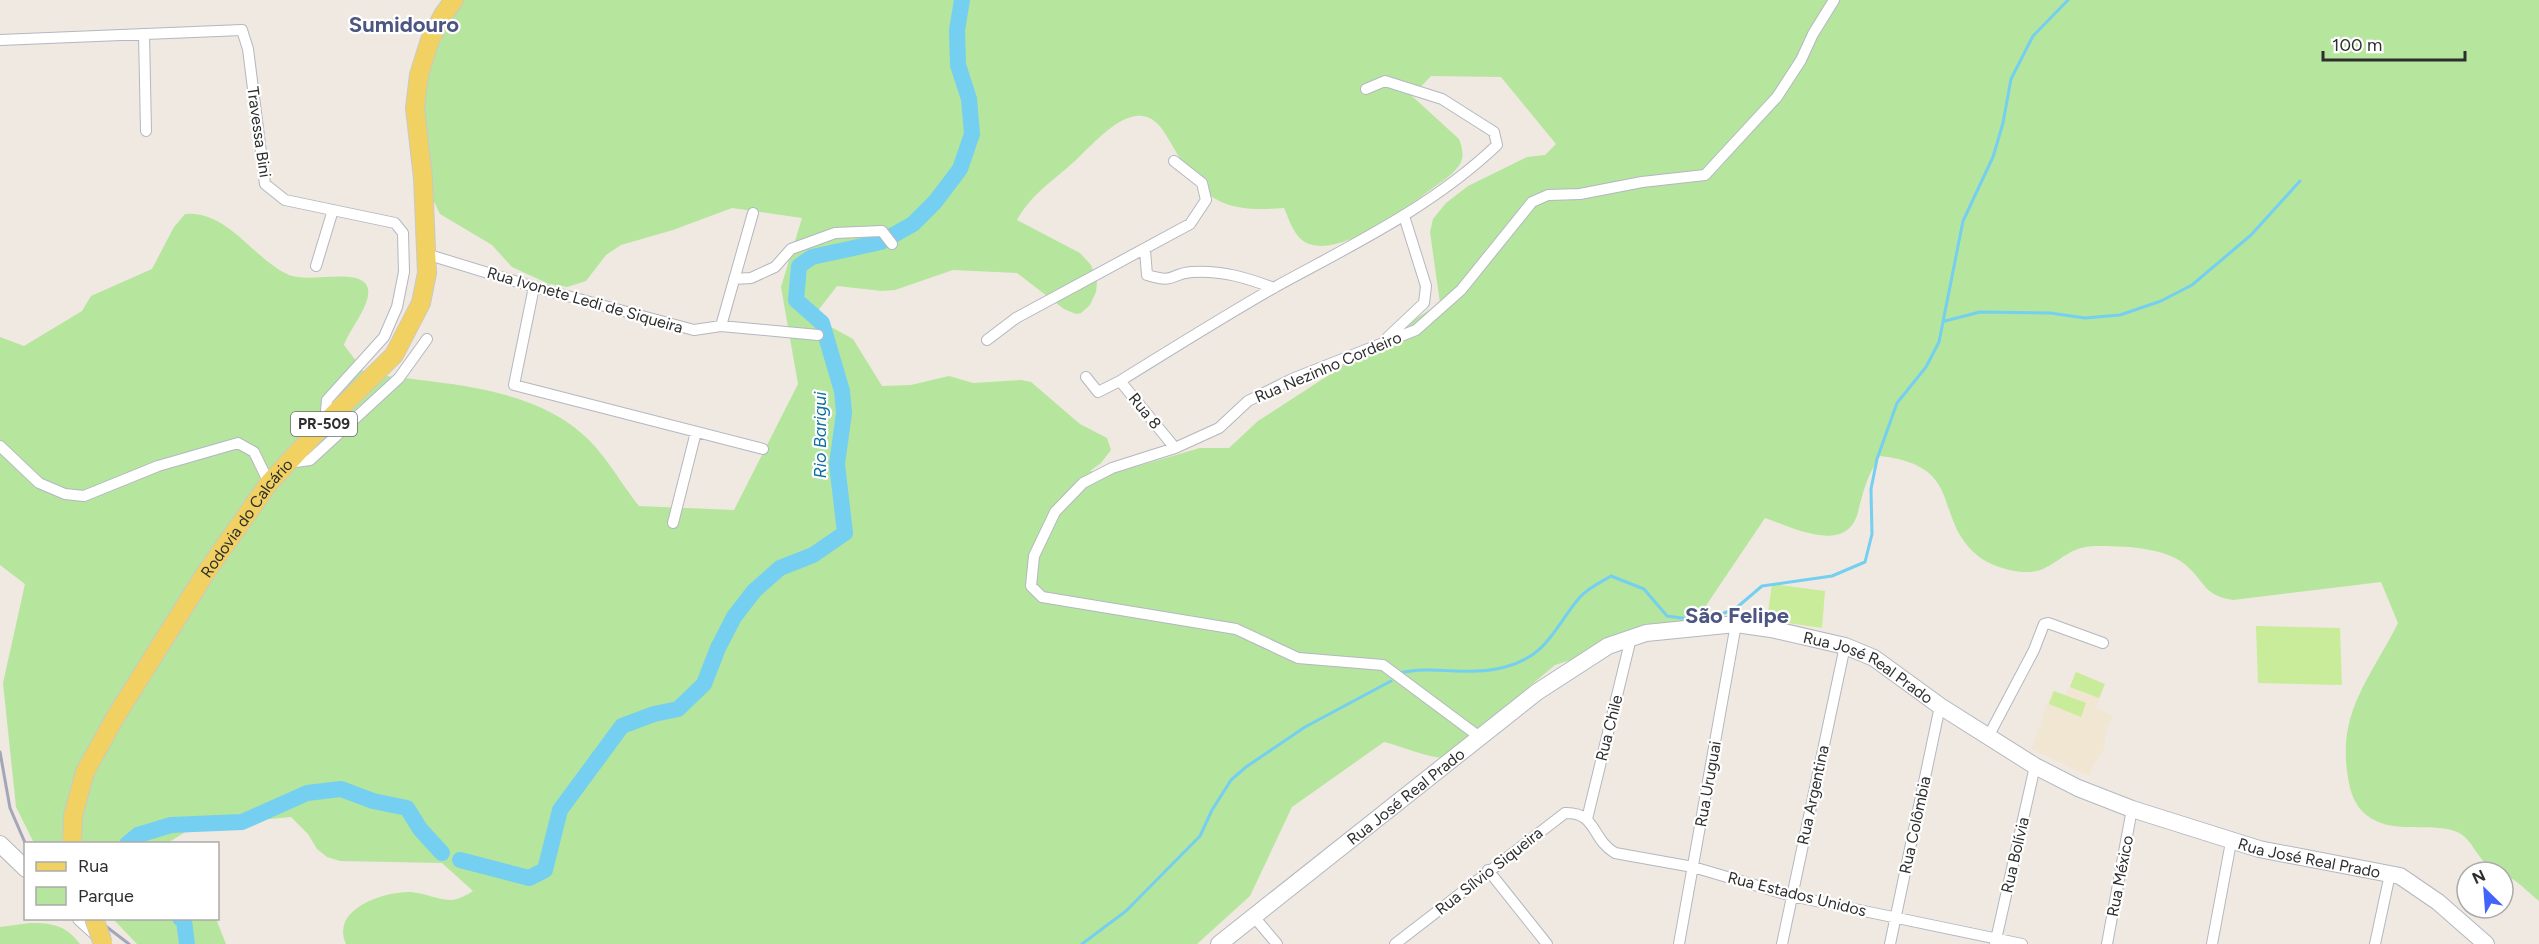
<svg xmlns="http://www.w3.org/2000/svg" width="2539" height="944" font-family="Figtree,sans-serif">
	<rect width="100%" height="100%" fill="#efe9e1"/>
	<path fill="#f0e6d1" d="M2076,672L2105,684L2096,708L2113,716L2106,730L2104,749L2093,765L2090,776L2032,749L2052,691L2066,695Z"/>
	<path fill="#b6e59e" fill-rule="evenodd" d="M461,0H2539V901C2530,894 2521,884 2511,878C2503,873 2496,871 2488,865C2477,857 2472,841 2461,834C2442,822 2405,832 2381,823C2362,816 2353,803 2349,783C2335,714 2369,681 2398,623L2381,582L2233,600C2204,595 2207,585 2188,567C2168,547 2123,546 2096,546C2069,547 2064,559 2043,569C2025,577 1993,568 1978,556C1931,517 1967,466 1880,456C1868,474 1863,491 1858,512C1847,556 1792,527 1765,518L1699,616L1682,625L1555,665L1444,758C1425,757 1404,747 1384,742L1292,807L1250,896L1197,944H346C330,909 384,891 411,892C425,893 438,900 452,900C459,899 467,895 473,891L442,863L340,861L327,857L317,849L308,834L291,817L195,826L166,844L34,843L16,807L3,683L25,584L0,565V337L24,346L82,311L91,296L152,269L174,227L185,214C228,210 253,259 289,275C309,283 352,269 365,283C378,297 349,329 344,345L365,373C438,384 533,384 589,440C608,459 622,485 639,506L734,510L798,384L781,287L802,218L732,208L673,230L621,245L606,255L586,281L567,287L549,284L512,267L492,245L440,214L427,187L419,152L427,63ZM1431,76L1501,77L1556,144L1545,155L1527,157L1468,186L1446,203L1433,219L1430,232L1440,303L1258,421L1229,448H1200L1114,473L1090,471L1101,463L1111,450L1107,438L1080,424L1031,382L1021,380L973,383L949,376L911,385L882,386L853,339L813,317L837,286L882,291L895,290L953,270L1017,273L1064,309L1076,314L1081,313L1090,305L1096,292L1097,282L1091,265L1080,253L1017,220C1034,190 1057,179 1080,156C1100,137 1137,94 1162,129C1173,145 1181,163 1194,178C1199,184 1203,191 1209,195C1232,211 1257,210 1284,208C1288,217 1293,233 1302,240C1333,264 1406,208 1430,190C1441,182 1455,174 1461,162C1464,154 1462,147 1459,139L1412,96Z
		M113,919H216L226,944H137Z
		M30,923C52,923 66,925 80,944H0V927Z"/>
	<path fill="#c9ec9a" d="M1772,584L1825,591L1822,628L1767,620Z
		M2256,626L2340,628L2342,685L2258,683Z
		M2076,672L2105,684L2099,698L2070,687Z
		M2054,691L2086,703L2081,717L2049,704Z"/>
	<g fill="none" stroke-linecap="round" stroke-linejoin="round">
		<path stroke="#75cff0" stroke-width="3" d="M1945,321L1980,312L2050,313L2085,318L2120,315L2161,301L2192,285L2251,235L2300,181
			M1708,619L1735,609L1762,586L1832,576L1865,562L1872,534L1871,489L1877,459L1897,403L1926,367L1939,342L1963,221L1993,157L2003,123L2011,79L2033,36L2068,0
			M1400,673C1434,665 1470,677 1505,667C1548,656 1555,626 1580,597C1588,588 1601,582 1611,576L1644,589L1667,616L1696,620
			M1082,944L1126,911L1200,836L1212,810L1231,780L1246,767L1305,727L1391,681"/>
		<path stroke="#75cff0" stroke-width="16" d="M127,844L138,835L171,825L242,822L307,793L341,789L373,801L407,808L420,829L442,853
			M460,860L529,878L545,870L560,810L622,726L654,714L678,709L704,684L718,648L734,617L754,591L780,568L813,555L845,533L837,464L844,413L842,391L822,323L796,300L799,266L812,257L881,242L913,224L935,202L960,169L972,134L969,99L958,65L957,30L962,0
			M180,918L184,921L187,944"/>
		<defs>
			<path id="street" d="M144,34L146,131
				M0,40L242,30L248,49L265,184L285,200L395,223L403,233L404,272L397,307L384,337L327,400L325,423
				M1145,250L1147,275C1177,284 1168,274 1192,272C1222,270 1247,278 1274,288
				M426,254L534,287L694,330L721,326L818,335
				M316,266L333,210
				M734,279L751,278L775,267L791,249L835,233L882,231L892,244
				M534,287L514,385L763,449
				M721,326L753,213
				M1388,337L1424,303L1426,286L1404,216
				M987,340L1016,318L1190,224L1206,200L1202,183L1174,161
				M1086,377L1098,392L1120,381C1172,349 1224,316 1277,286C1354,244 1433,206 1497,145L1494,132L1442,99L1385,81L1366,89
				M1120,381L1175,448
				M0,446L39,483L65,494L84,496L158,466L238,443L254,452L269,483
				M288,463L310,460L399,378L427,339
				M673,523L696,432
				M1988,737L2034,650L2044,624L2048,623L2103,643
				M1481,738L1383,665L1298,658L1236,629L1042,597L1031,586L1034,556L1055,512L1083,483L1112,468L1175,448L1219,428L1248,401L1292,379L1416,330L1461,290L1532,202L1548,195L1580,194L1642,182L1705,175L1777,97L1801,60L1813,34L1834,0
				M1587,819L1631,638
				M1488,870L1547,944
				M1255,918L1277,944
				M1395,944L1565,813C1597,812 1591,839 1615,853L1693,867L1792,896L2022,944
				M1679,944L1736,624
				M1782,944L1845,646
				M1890,944L1940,706
				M1995,944L2035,766
				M2107,944L2132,809
				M2212,944L2231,842
				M2375,944L2390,874"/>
			<g id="secondary">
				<path d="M0,844L26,869"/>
				<path d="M81,918L102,937"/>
				<path id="s1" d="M1219,944L1537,692L1608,646L1646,633L1736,624L1771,629L1845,646L1874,658L1940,706L2035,766L2078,788L2132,809L2259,849L2400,876L2438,902L2486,944"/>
			</g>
			<g id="primary">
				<path id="s2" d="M72,844L73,816L85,772L116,716L205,574L269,483L325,423L394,355L421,303L427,273L423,178L415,108L419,75L430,40L443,15L454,0"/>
			</g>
		</defs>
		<use href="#street" stroke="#b4b7c1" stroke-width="12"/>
		<use href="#secondary" stroke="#b4b7c1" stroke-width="18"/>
		<use href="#primary" stroke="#c9c9c9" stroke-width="20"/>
		<use href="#street" stroke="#fff" stroke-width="10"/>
		<use href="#secondary" stroke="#fff" stroke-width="16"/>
		<use href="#primary" stroke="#f2d163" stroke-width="18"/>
		<path stroke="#a3a6b8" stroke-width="3" d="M0,752L10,808L26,845
			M95,918L129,944"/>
		<defs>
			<path id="primary-bridge" d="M94,918L103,944"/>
		</defs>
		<use href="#primary-bridge" stroke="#c9c9c9" stroke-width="20" stroke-linecap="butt"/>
		<use href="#primary-bridge" stroke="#f2d163" stroke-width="18"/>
	</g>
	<g text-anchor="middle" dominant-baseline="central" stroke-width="4.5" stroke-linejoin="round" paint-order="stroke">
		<rect fill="#fff" stroke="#6d6d6d" stroke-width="1.5" x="291" y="412" width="66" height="24" rx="4.5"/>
		<g font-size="15" font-weight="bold" fill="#2e2e2e">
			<text x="324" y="424">PR-509</text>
		</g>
		<g font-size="16" fill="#2e2e2e" stroke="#fff">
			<text transform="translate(259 132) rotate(82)">Travessa Bini</text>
			<text transform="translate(585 300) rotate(16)">Rua Ivonete Ledi de Siqueira</text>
			<text transform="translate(1328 367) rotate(-23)">Rua Nezinho Cordeiro</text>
			<text transform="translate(1145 411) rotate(51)">Rua 8</text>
			<text stroke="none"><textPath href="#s2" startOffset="375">Rodovia do Calcário</textPath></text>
			<text stroke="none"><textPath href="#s1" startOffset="762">Rua José Real Prado</textPath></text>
			<text transform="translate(1609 728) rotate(-76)">Rua Chile</text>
			<text transform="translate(1708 784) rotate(-80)">Rua Uruguai</text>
			<text transform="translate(1813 795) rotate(-78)">Rua Argentina</text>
			<text stroke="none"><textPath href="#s1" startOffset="238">Rua José Real Prado</textPath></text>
			<text transform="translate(1915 825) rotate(-78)">Rua Colômbia</text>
			<text transform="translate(2015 855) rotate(-77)">Rua Bolívia</text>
			<text stroke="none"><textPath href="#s1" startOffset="1248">Rua José Real Prado</textPath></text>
			<text transform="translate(1489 871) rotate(-38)">Rua Sílvio Siqueira</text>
			<text transform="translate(2120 876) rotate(-79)">Rua México</text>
			<text transform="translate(1797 894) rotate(14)">Rua Estados Unidos</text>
		</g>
		<g font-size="18" font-style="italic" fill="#0d6fa3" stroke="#fff">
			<text transform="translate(820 435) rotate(-90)">Rio Barigui</text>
		</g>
		<g font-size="22" font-weight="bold" fill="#4d5680" stroke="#fff">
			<text x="404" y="24">Sumidouro</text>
			<text x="1737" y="615">São Felipe</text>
		</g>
	</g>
	<rect x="24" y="842" width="195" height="78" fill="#ffffff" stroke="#ababab" stroke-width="1.5"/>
	<rect x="36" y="862" width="30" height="9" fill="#f2d163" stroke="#ababab" stroke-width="1.5"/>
	<text x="78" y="872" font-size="18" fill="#2e2e2e">Rua</text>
	<rect x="36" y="887" width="30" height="18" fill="#b6e59e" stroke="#ababab" stroke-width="1.5"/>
	<text x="78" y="902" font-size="18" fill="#2e2e2e">Parque</text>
	<g transform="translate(2485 890) rotate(335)"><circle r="28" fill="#ffffff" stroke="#ababab" stroke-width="1.5"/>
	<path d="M0-4.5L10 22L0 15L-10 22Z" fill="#4264fb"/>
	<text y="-9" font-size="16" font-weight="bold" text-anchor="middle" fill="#2e2e2e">N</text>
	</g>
	<path d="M2323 51v9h142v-9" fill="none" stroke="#2e2e2e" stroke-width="3"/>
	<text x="2332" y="51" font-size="18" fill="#2e2e2e" stroke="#ffffff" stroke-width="4.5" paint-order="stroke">100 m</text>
</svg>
